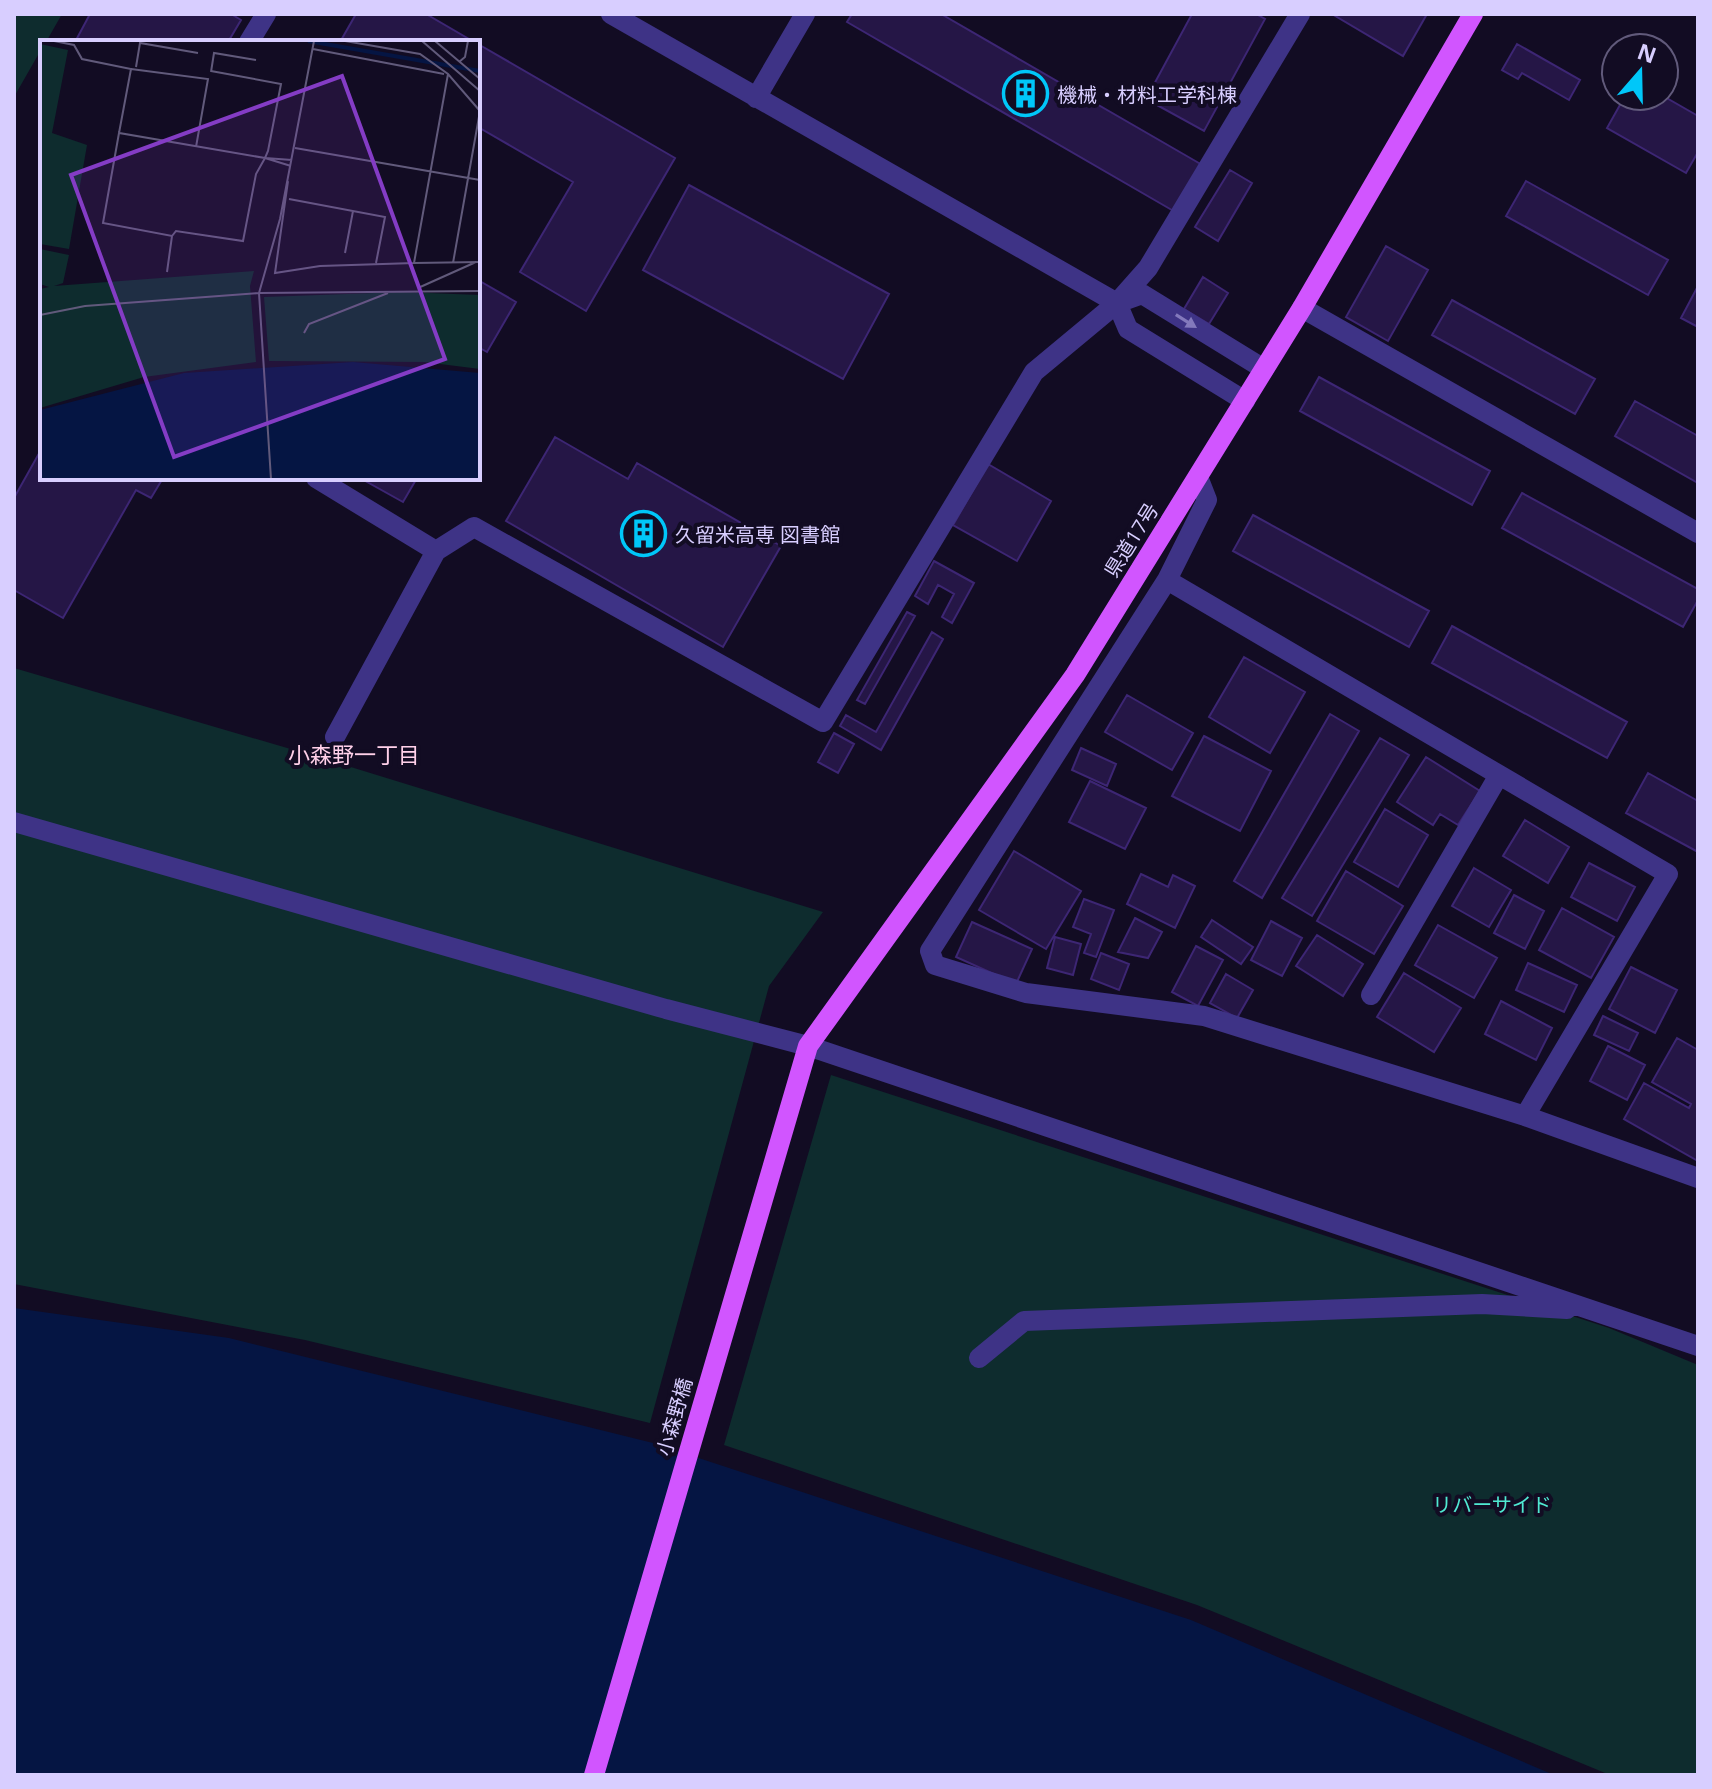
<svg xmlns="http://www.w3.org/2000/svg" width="1712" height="1789" font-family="'Open Sans','Noto Sans JP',sans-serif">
	<rect width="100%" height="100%" fill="#120c23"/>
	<path fill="#0e2c2e" d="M14,14H62L46,42H42V48L14,97Z
		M14,668L328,760L823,912L769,986L650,1423L305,1340L14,1284Z
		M831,1075L1609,1328L1698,1365V1775H1610L1197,1605L724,1445Z"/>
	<path fill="#051543" d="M14,1308L229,1338L653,1443L1191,1620L1554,1775H14Z"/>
	<path fill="#251646" stroke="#3d2674" stroke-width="2" d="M90,14H231L241,20L228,42H75Z
		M356,14H426L474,42H340Z
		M852,14H941L1204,166L1177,213L847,22Z
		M1192,14H1256L1265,19L1204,131L1146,99Z
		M1332,14H1427L1403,56Z
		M478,44L675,158L586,311L520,272L573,182L478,127Z
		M1517,44L1580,80L1569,100L1522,73L1518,79L1502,70Z
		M1625,96H1663L1698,116V152L1686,173L1607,128Z
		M1230,170L1252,183L1218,241L1195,227Z
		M1526,181L1668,260L1648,295L1506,216Z
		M689,185L889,294L843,379L643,270Z
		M1386,246L1428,270L1388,341L1346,317Z
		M1203,277L1228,293L1209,324L1184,309Z
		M478,280L516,302L487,352L478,347Z
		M1698,286V327L1681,318Z
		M1452,300L1595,379L1575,414L1432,335Z
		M1319,377L1490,471L1472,505L1300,411Z
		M1635,401L1698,436V483L1615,436Z
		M555,437L628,479L637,463L781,546L723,647L506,521Z
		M42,448V478H163L151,498L136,490L63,618L14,590V498Z
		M988,464L1051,501L1017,561L953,525Z
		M360,478H417L403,502Z
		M1522,493L1698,589V600L1683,627L1502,528Z
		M1253,515L1429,611L1409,647L1233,551Z
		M934,561L974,583L952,623L942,617L954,594L938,585L928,604L915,596Z
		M907,612L915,616L865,704L857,700Z
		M1452,626L1627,722L1607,758L1432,663Z
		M932,632L943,639L881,750L840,726L846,715L876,732Z
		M1244,657L1305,692L1270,753L1209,717Z
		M1127,695L1193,733L1172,770L1105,732Z
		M1330,714L1359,731L1262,898L1234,881Z
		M834,733L854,744L838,773L818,762Z
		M1204,736L1271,771L1240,831L1172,796Z
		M1380,738L1409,755L1312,916L1282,898Z
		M1081,748L1116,764L1107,786L1072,770Z
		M1426,757L1480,791L1458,825L1440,814L1433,825L1397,802Z
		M1648,773L1698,801V852L1626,813Z
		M1090,781L1146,808L1125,849L1069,822Z
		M1385,809L1428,835L1398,887L1354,862Z
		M1525,820L1569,847L1548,883L1503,856Z
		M1014,851L1081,891L1046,949L979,910Z
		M1589,863L1635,887L1617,921L1571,897Z
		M1474,868L1511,890L1489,927L1452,906Z
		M1346,871L1403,906L1374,954L1317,921Z
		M1141,874L1168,887L1173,875L1195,886L1175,928L1127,904Z
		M1514,895L1544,911L1525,949L1494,933Z
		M1084,899L1114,910L1096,957L1084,953L1091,934L1073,927Z
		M1562,908L1614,937L1591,978L1539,950Z
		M1135,918L1162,932L1148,958L1118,952Z
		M1212,920L1253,947L1241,964L1201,937Z
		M1271,921L1302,938L1282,976L1251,960Z
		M972,922L1032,949L1016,984L956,957Z
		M1438,925L1497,958L1474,998L1415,965Z
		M1317,935L1363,964L1343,996L1296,966Z
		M1055,937L1081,944L1073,975L1047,968Z
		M1196,946L1223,960L1198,1006L1172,992Z
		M1101,953L1129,964L1119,990L1091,979Z
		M1528,963L1577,985L1564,1012L1516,990Z
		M1631,967L1677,990L1655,1033L1609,1009Z
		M1404,973L1461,1008L1434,1052L1377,1017Z
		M1226,974L1253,990L1237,1018L1210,1003Z
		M1501,1001L1552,1028L1536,1060L1485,1034Z
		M1603,1016L1638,1033L1629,1051L1594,1035Z
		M1677,1038L1698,1050V1161L1624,1119L1644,1083L1689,1108L1691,1104L1652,1082Z
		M1608,1046L1645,1065L1627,1100L1590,1081Z"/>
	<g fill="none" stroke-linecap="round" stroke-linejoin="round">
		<path stroke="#3e3386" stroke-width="20" d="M611,14L1117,303L1128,329L1245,401
			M249,42L266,14
			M756,98L805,14
			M1117,303L1142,294L1264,369
			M1302,308L1698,533
			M1198,477L1207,500L1167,580L930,951L935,965L1026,993L1204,1016L1525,1116L1698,1178
			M316,478L436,551L474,527L823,722L1034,372L1117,303L1148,268L1300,14
			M1167,580L1668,874L1525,1116
			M335,737L436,551
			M14,822L666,1009L808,1046L1698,1346
			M1371,995L1499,775
			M979,1358L1024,1321L1482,1304L1567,1309"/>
		<path stroke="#d155ff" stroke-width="20" d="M594,1775L808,1046L1075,675L1302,308L1473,14"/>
	</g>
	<defs><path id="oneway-solid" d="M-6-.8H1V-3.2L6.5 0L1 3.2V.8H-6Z" transform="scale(2)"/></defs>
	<use fill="#8379bc" href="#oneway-solid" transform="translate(1186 321) rotate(32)"/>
	<defs>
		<symbol id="building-ring" viewBox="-11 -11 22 22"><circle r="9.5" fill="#120c23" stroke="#00c7f9" stroke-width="1.5"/><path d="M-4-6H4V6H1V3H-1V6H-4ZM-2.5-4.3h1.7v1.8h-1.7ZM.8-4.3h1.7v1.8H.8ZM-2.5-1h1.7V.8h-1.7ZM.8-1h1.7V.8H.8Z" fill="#00c7f9"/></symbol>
	</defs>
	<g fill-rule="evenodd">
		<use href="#building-ring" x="1000" y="68" width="51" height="51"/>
		<use href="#building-ring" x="618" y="508" width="51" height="51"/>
	</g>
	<g text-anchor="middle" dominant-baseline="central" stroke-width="8" stroke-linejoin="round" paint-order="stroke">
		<g font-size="20" fill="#d8ceff" stroke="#120c23" text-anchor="start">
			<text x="1057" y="94">機械・材料工学科棟</text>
			<text x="675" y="534">久留米高専 図書館</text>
		</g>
		<g font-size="20" fill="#d8ceff" stroke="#120c23">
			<text transform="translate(1131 540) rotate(-58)">県道17号</text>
			<text transform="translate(674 1417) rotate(-74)">小森野橋</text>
		</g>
		<g font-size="20" fill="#50e9d2" stroke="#120c23">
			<text x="1492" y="1504">リバーサイド</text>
		</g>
		<g font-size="22" fill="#ffd0e9" stroke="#120c23">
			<text x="354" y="754">小森野一丁目</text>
		</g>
	</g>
	<g transform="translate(40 40)">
		<rect width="440" height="440" fill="#120c23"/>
		<path d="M0,4L28,10L12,93L47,105L29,209L0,204ZM0,209L29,215L23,243L14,246L214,231L210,246L216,322L104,337L0,368V249L9,247L0,244ZM362,252L440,255V329L384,322L229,321L224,257Z" fill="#0e2c2e"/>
		<path d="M313,322L440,333V439H0V370L144,333Z" fill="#051543"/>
		<path fill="none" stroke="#051543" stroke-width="4" d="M268,1L440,31"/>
		<path fill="none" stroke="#615a7b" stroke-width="2" d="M14,1L34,5L42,19L91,29L79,93M305,1L380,14L408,34L440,71M382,1L440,51M395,1L440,39M273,9L404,34M419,22L425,17L428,1M96,27L100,3L158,13M91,29L168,39L156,107M171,31L241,44L228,111L225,118L216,134L203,201L136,191L132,196L63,183L79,93L225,118L251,126M171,32L174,13L216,20M255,108L440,140M225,118L252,120M248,141L235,233L280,226L374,223L408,34M249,159L345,177L336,223M305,213L313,171M374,223L440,222M413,223L440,71M127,232L132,196M378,248L436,222M0,275L45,266L219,253L440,251M264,293L269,284L348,253M231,439L219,253L240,179L274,1"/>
		<path fill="#843cc5" fill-opacity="0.15" stroke="#843cc5" stroke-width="4" d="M302,36L405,319L134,417L31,135Z"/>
		<rect width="440" height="440" fill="none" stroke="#d8ceff" stroke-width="4"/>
	</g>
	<rect width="1712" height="1789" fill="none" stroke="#d8ceff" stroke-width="32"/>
	<g transform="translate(1640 72) rotate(20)"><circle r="38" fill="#120c23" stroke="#615a7b" stroke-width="2"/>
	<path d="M0-6L14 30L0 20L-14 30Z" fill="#00c7f9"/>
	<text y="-12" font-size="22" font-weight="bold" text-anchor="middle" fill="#d8ceff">N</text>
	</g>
</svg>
